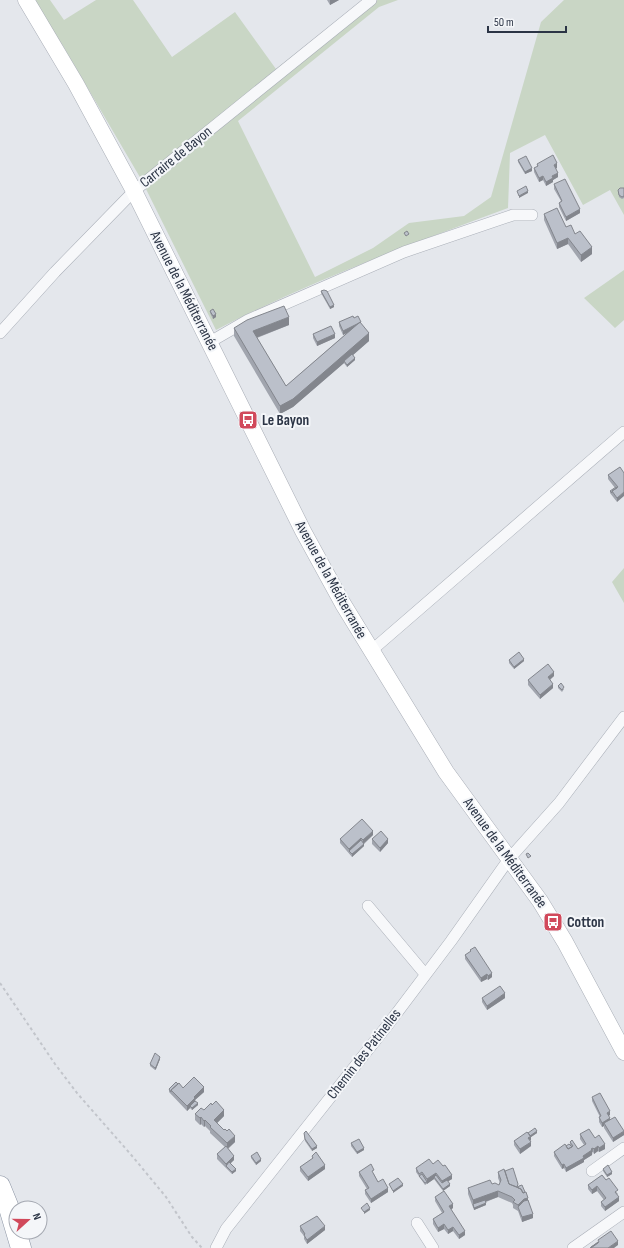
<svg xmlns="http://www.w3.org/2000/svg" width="624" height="1248" font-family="'Sofia Sans Condensed',sans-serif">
	<rect width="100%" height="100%" fill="#e4e7ec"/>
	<path fill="#c9d6c5" d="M33,0H50L64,20L96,0H133L172,57L235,12L276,69L363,0H398L379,7L238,121L315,277L373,248L409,223L464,216L491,197L541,22L564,0H624V215L610,190L583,205L545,135L510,153L508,208C409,245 310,281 216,330L141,179L63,46Z
		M624,270V320L615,328L584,298Z
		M624,568V603L612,582Z"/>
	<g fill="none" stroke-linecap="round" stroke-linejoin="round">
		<defs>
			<path id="minor" d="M0,333L55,272L134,191L371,0
				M210,342L248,320L404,252L513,215H532
				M371,651L624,432
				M368,906L425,974
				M592,1171L624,1148
				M417,1223L433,1248
				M216,1248L226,1229L390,1022L451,941L509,859L559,803L624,717
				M573,1248L624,1212"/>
			<path id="secondary" d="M26,0L76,84L134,191L303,531L343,604L446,772L540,901L565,942L624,1052"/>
			<path id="motorway" d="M0,1186L9,1208L21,1248"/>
		</defs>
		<use href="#minor" stroke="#a9aeb7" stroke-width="12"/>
		<use href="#secondary" stroke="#a9aeb7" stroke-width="17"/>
		<use href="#motorway" stroke="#8b94a3" stroke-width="21"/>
		<path stroke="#c2c5cb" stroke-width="2" stroke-dasharray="3 3" stroke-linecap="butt" d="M0,983L55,1064L77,1093L133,1157L166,1197L192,1237L202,1248"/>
		<use href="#minor" stroke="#f7f8fa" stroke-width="11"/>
		<use href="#secondary" stroke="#fff" stroke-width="16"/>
		<use href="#motorway" stroke="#fff" stroke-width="20"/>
	</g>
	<path fill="#a1a5ae" d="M327,0H339L330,5Z
		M518,160L532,171L525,174L518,162Z
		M537,164L557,168L555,169L558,177L553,180V182L546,186L543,180L539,182L534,172V168L537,167Z
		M554,184L580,213L566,221L559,207V203L561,201L554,189Z
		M624,188V198L622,199L619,197L618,190Z
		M544,214L566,227L575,234L592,254L581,262L568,244L557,249L544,220Z
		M321,291L334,307L330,309L321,293Z
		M210,311L216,317L213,319L210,313Z
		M354,318L361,324L369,341L353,355L355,360L347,367L344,363L293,407L280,414L234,336V328L289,325L257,338L286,386L348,332L343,335L339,326V322Z
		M313,334L335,338L317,346L313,338Z
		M620,467L617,502L610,493V491L615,488L608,479V475Z
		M509,660L524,661L514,669L509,663Z
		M554,676L550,680L553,688L540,699L528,685V680Z
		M558,686L564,689L562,692L558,688Z
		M373,835L364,844V846L352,857L340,843V839Z
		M372,839L388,843L380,852L372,844Z
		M470,950L492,977L488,980L487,979L481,982L465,959V955L470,952Z
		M482,998H505L487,1010L482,1002Z
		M160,1059L156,1069L155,1070L150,1066V1064Z
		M178,1084L183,1088L204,1092L195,1100L198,1105L192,1110L190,1108L187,1111L169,1092V1089Z
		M592,1097L610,1115L608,1116L610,1120L624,1135L613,1142L604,1128V1126L602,1127L599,1122V1117H600L592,1101Z
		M204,1110L224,1116L217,1123L235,1142L228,1149L234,1160L230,1163L236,1171L232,1174L217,1159V1154L225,1147L210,1133V1131L205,1126L204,1127L201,1124L200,1125L195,1120V1114Z
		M304,1133L317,1148L312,1151L305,1141Z
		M528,1133H537L531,1137V1140L530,1141L531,1146L520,1154L514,1145V1141Z
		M580,1134L595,1138L605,1149L599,1152L598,1151L594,1154L593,1152H592V1155L584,1160V1162L566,1172L564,1168L562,1169L554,1156V1152L570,1144V1142L578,1149L584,1145L580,1139Z
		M351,1143L364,1150L357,1154L351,1146Z
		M251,1156L261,1161L256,1165L251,1158Z
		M312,1156L325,1169L308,1181L300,1171V1167L312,1159Z
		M433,1164L452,1179L448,1181L450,1186L443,1191L434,1179L425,1185L416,1172V1168Z
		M603,1169L612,1174L607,1177L603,1171Z
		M505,1171L525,1193L528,1200L533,1218L522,1222L518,1211L513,1208V1205L512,1203L498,1197L486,1202V1205L474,1210L468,1194V1188L492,1184L499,1185L500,1183L498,1178V1172Z
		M359,1172L374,1174L378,1182L388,1192L371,1203L365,1194V1190L367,1189L359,1176Z
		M602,1175L618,1194L617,1195L619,1201L605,1211L601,1206V1202L604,1200L597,1191L592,1194L588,1189V1185Z
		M435,1197L453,1208L451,1209L465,1235L459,1239L453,1231L448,1234L444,1229L438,1232L433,1224V1219L442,1213L435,1201Z
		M300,1226L325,1230L307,1244L304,1239V1236L300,1231Z"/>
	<path fill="#83868d" d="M330,0H339L330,5Z
		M557,163V168L554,169V165Z
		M532,168V171L525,174V172Z
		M558,173V177L553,180V182L546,186V182L552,176Z
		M543,176V180L539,182V178Z
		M528,191V193L519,198V196Z
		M580,209V213L566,221V217Z
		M568,238V244L557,249V243Z
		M592,247V254L581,262V255Z
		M334,305V307L330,309V307Z
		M216,314V317L213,319V316Z
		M289,317V325L253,339V331Z
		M361,322V326L343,335V331Z
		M369,333V341L345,362L344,361V363L293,407L280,414V406Z
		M335,334V338L317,346V342Z
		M355,358V360L347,367V365Z
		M624,492V496L617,502V498Z
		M524,659V661L514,669V667Z
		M554,672V676L548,681V677Z
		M553,684V688L540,699V695Z
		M373,831V835L363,844V840Z
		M361,838V842L349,851V849Z
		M388,839V843L380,852V848Z
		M364,844V846L352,857V854Z
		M492,973V977L488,980V976Z
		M487,974V979L481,982V978Z
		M505,993V998L487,1010V1006Z
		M160,1057V1059L156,1069L155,1070V1068Z
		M204,1087V1092L195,1100V1103L190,1106V1108L187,1111V1106L194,1097Z
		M198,1103V1105L192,1110V1108Z
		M224,1110V1116L214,1126V1120Z
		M610,1111V1115L607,1117V1113Z
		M201,1117V1124L200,1125V1118Z
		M610,1118V1122L604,1123V1126L602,1127V1123Z
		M205,1120V1126L204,1127V1121Z
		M537,1131V1133L531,1137V1140L528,1142V1138L529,1136Z
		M624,1131V1135L613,1142V1138Z
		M235,1136V1142L227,1149V1143Z
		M531,1142V1146L520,1154V1149Z
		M605,1144V1149L599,1152V1148Z
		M317,1146V1148L312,1151V1149Z
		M598,1146V1151L594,1154V1149Z
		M364,1148V1150L357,1154V1152Z
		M593,1148L592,1155L584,1160V1162L566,1172V1168L583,1156Z
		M234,1156V1160L227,1167L226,1166V1168V1164Z
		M261,1159V1161L256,1165V1163Z
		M564,1164V1168L562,1169V1165Z
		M325,1165V1169L308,1181V1177Z
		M236,1169V1171L232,1174V1172Z
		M612,1172V1174L607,1177V1175Z
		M436,1173V1177H434V1179L427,1184V1179Z
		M452,1175V1179L442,1185V1181Z
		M403,1184V1186L393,1193V1191Z
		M450,1184V1186L443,1191V1189Z
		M597,1186V1191L592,1194V1190Z
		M388,1188V1192L371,1203V1199Z
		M498,1191V1197L473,1206V1200Z
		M619,1197V1201L605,1211V1207Z
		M528,1198V1204L518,1207V1211V1205L524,1199Z
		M486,1203V1205L474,1210V1208Z
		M453,1204V1208L449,1211V1206Z
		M370,1208V1210L364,1214V1212Z
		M533,1214V1218L522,1222V1217Z
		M444,1224V1229L438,1232V1228Z
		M325,1226V1230L307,1244V1240Z
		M453,1227V1231L448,1234V1230Z
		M465,1231V1235L459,1239V1235Z
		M618,1241V1245L614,1248H608Z"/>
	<path fill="#bbc0ca" stroke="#83868d" d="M553,155L557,163L554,165L558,173L552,176L553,178L546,182L543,176L539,178L534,168L538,166L537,164Z
		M526,156L532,168L525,172L518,160Z
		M565,179L580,209L566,217L559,203L562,201L554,184Z
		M526,186L528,191L519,196L517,191Z
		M620,188H624V196L622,197L619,195L618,190Z
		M557,208L566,227L571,225L575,234L580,231L592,247L581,255L568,238L557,243L544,214Z
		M407,231L409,234L406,236L404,233Z
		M324,290L327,291L334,305L330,307L321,291Z
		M284,306L289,317L253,331L286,386L360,322L369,333L293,399L280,406L234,328L247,320Z
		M213,309L216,314L213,316L210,311Z
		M353,316L354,318L358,316L361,322L343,331L339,322Z
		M331,326L335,334L317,342L313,334Z
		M352,354L355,358L347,365L344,361Z
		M620,467L624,473V492L617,498L612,491L618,487L608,475Z
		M616,487L617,488L612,491V493L610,491Z
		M519,652L524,659L514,667L509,660Z
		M548,664L554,672L548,677L553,684L540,695L528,680Z
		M561,683L564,687L562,690L558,686Z
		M362,819L373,831L363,840L361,838L349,849L340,839Z
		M381,831L388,839L380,848L372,839Z
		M361,840L364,844L352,854L349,851Z
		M528,853L531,856L528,858L526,854Z
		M475,947L492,973L488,976L487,974L481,978L465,955L471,951L470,950Z
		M500,986L505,993L487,1006L482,998Z
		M155,1053L160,1057L156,1067L155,1068L150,1064Z
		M194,1077L204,1087L194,1097L195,1098L187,1106L171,1090L179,1083L183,1088Z
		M176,1082L178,1084L171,1090V1092L169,1089Z
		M600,1093L610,1111L607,1113L610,1118L602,1123L599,1117L601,1116L592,1097Z
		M195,1101L198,1103L192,1108L190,1106Z
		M216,1101L224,1110L214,1120L224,1130L225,1129L227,1131L229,1129L235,1136L227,1143L210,1127L211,1126L205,1120L204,1121L201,1117L200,1118L195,1114L201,1108L204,1110L211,1103L212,1105Z
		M615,1117L624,1131L613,1138L604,1123Z
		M535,1128L537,1131L530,1136L528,1133Z
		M589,1129L595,1138L599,1135L605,1144L599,1148L598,1146L594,1149L593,1148L591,1149L592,1150L583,1156L584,1158L566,1168L564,1164L562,1165L554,1152L565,1144L568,1149L573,1146L570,1142L572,1140L578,1149L586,1144L580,1134Z
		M306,1131L317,1146L312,1149L305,1139L304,1133Z
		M527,1132L531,1136L528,1138L531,1142L520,1149L514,1141Z
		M359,1139L364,1148L357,1152L351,1143Z
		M569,1144L572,1147L568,1149L566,1146Z
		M226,1146L234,1156L226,1164L217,1154Z
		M257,1152L261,1159L256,1163L251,1156Z
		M316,1152L325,1165L308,1177L300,1167L313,1158L312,1156Z
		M429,1159L433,1164L438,1160L443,1166L445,1165L452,1175L442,1181L436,1173L427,1179L422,1172L419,1174L416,1168Z
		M229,1162L236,1169L232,1172L226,1166Z
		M371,1164L374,1170L372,1171L378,1182L383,1179L388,1188L371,1199L365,1190L369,1188L359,1172Z
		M608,1165L612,1172L607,1175L603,1169Z
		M513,1168L518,1184L517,1187L509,1184L505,1171Z
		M504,1169L509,1184L521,1189L523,1193L526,1192L528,1198L524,1199L518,1205L513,1202L515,1200L512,1197L498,1191L473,1200L468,1188L490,1180L492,1184L495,1183L499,1185L501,1180L498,1172Z
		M422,1174L427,1182L425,1183L419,1176Z
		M436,1175L442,1183L447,1180L450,1184L443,1189L434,1177Z
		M602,1175L606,1180L609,1178L618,1190L615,1192L619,1197L605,1207L601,1202L606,1198L597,1186L592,1190L588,1185Z
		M398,1178L403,1184L393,1191L389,1184Z
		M522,1185L525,1192L523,1193L521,1189L518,1188L519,1186Z
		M444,1191L453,1204L449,1206L465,1231L459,1235L453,1227L448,1230L444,1224L438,1228L433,1219L444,1212L435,1197Z
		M485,1200L486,1203L474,1208L473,1204Z
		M528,1200L533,1214L522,1217L518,1207L524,1201Z
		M367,1203L370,1208L364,1212L361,1208Z
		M317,1216L325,1226L307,1240L304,1235L305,1234L300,1226Z
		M611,1231L618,1241L608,1248H592L591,1247L599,1242L598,1240Z
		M598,1242V1243L591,1248H590Z"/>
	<defs>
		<symbol id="bus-square" viewBox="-11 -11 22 22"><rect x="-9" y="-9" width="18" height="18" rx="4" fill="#d1495b" stroke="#f4f6f9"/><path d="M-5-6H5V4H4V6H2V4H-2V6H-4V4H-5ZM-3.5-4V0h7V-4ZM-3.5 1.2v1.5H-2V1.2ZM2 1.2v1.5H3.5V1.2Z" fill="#fff"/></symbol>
	</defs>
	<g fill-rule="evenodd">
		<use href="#bus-square" x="237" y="409" width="22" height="22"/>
		<use href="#bus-square" x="542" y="911" width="22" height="22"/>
	</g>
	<g text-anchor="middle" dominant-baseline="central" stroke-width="4" stroke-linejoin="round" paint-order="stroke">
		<g font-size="15" fill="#2b3445" stroke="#f4f6f9">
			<text transform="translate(176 157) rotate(-39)">Carraire de Bayon</text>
			<text transform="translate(184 291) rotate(63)">Avenue de la Méditerranée</text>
			<text transform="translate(331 580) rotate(61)">Avenue de la Méditerranée</text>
			<text transform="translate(505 853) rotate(54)">Avenue de la Méditerranée</text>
			<text transform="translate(364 1054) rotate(-52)">Chemin des Patinelles</text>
		</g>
		<g font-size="15" font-weight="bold" fill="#2b3445" stroke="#f4f6f9" text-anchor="start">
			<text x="262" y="420">Le Bayon</text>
			<text x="567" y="922">Cotton</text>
		</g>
	</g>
	<g transform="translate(28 1220) rotate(69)"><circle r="19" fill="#f4f6f9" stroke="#a4a8b1"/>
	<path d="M0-3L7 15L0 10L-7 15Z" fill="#d1495b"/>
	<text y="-6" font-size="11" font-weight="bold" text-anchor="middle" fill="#2b3445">N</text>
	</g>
	<path d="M488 26v6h78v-6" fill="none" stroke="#2b3445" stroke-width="2"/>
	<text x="494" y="26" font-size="12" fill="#2b3445" stroke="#f4f6f9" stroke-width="3" paint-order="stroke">50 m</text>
</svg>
